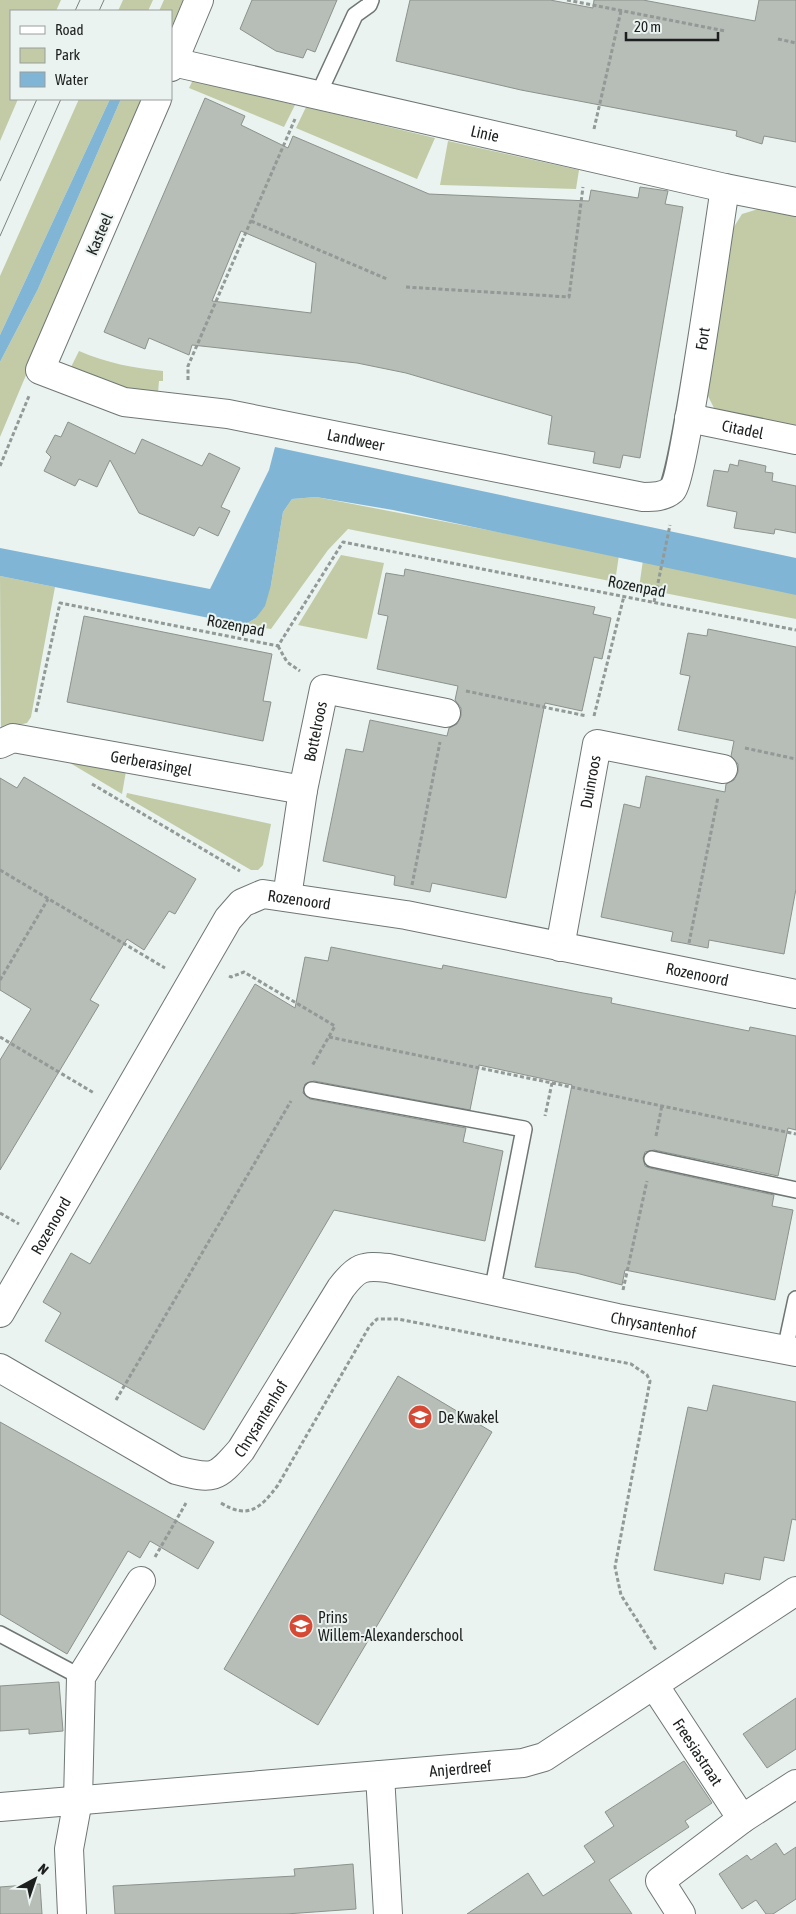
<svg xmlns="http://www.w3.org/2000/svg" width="796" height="1914" font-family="'Asap Condensed',sans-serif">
	<rect width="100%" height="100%" fill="#eaf3f0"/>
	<path fill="#c2cba6" d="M0,0H61L56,11H11V99H18L0,141Z
		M123,0H153L148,11H118Z
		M164,0H183L171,29V11H159Z
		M193,80L295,105L284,127L189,88Z
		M79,99H110L0,335V276Z
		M121,99H142L0,437V362L38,289Z
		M306,107L435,138L417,179L296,128Z
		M448,141L579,170L576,189L440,185Z
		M765,207L796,213V429L732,416L714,408L703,386L732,230L742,214Z
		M79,351C107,363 133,368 163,371V381H159L158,393L127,389L70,369Z
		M316,497L619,555L615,582L348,529L328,550L271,629L244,625L256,618L271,585L283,512L292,499Z
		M341,555L384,563L367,639L298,625Z
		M643,560L796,593V619L639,588Z
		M0,576L55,587L31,717L27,723L1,729Z
		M60,757L126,771L122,794Z
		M127,793L271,824L263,865L258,870H251L126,797Z"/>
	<path fill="#81b5d5" d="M110,99H121L38,289L0,362V335Z
		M275,447L796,558V595L393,510L316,497L292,499L283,512L271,585L265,606L256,618L244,625L0,576V548L210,589L269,470Z"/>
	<path fill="#b7bdb7" stroke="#8c928c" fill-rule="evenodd" d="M252,0H337L315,52L307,49L303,58L276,51L240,29Z
		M410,0H550L593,8L594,0H643L755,21L759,0H796V142L764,136L762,144L736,136L737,131L521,90L396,61Z
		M205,98L245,116L241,125L288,148L293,136L429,194L589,201L591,190L638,198L640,187L668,191L665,204L683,207L640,458L623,455L620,468L593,463L595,452L548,444L552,416L406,373L357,363L192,345L189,355L149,338L145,349L104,332ZM241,231L316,263L311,313L212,301Z
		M68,422L135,454L142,439L202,466L209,453L238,467L240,468L221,507L230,511L218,536L199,527L194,536L139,513L110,460L97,487L79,479L75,486L44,471L51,457L46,452L55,435L61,437Z
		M739,460L766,466L765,472L773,473L772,481L796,486V533L775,529L774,534L734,528L737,512L707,506L714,470L728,472L730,464L738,466Z
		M405,569L595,607L593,614L611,618L602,659L594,657L582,711L545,703L506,898L432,883L430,892L394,885L395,876L323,861L346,749L363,752L370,720L447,736L449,728L457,724L461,716V708L455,700L458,686L377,669L388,616L378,614L386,573L404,576Z
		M84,616L272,654L263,701L271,702L263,741L67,702Z
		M708,629L796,647V889L784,954L709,940L708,948L683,943L671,941L673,932L601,917L624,804L640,808L646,776L725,792L726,784L734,780L738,772V764L731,756L734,741L678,730L690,676L680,674L688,633L707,636Z
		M24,777L196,879L175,914L169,911L144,950L127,939L90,1000L99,1005L0,1170V1060L31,1009L0,990V778L17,788Z
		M331,947L442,969L443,965L583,993L612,998L611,1003L749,1031L750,1027L796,1036V1130L788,1128L778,1176L654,1150L645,1152L643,1158L645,1166L650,1168L774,1195L772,1206L793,1210L775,1300L625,1270L622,1285L576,1273L535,1267L572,1085L479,1065L470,1110L314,1081L305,1084L303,1093L310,1099L466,1128L463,1142L503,1151L485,1241L334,1210L204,1430L45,1341L61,1313L43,1302L71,1253L90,1264L255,984L295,1008L305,957L328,961Z
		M398,1376L492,1432L318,1725L224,1669Z
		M713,1385L796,1402V1520L792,1519L784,1561L764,1557L760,1580L725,1573L723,1584L654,1570L688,1407L707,1411Z
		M0,1422L214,1542L198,1569L150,1541L140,1558L128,1551L67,1654L0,1614Z
		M59,1682L63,1731L29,1734V1729L0,1731V1686Z
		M796,1698V1749L767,1768L743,1734Z
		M684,1761L712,1803L685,1821L689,1827L609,1880L632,1914H467L528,1873L543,1896L595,1862L584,1846L614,1826L605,1812Z
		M776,1843L784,1855L796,1847V1899L773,1914H766L756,1900L742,1909L719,1874L747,1855L751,1860Z
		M353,1864L356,1909L286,1914H115L113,1886L295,1876L294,1869Z
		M40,1884L42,1914H0V1887Z"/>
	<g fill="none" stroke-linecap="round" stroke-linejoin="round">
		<defs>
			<path id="service" d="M318,95L355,15L369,5L371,0
				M312,1090L524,1129L492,1292
				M652,1159L796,1190
				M785,1350L796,1299
				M0,1634L81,1677"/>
			<g id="minor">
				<path id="s1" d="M173,62L725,188L796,202"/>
				<path d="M171,67L199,0"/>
				<path id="s2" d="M157,99L40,370L124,402L228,414L643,497C653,497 664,497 672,490C684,478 719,225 725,188"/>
				<path id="s3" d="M689,418L796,440"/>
				<path id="s4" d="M0,744L13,738L303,790"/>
				<path id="s5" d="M287,897L303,790L324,689L446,713"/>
				<path id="s6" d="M560,947L597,744L723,769"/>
				<path id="s7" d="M0,1313L228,919L242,903L263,894L406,915L796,994"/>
				<path id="s8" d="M0,1368L176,1470C214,1480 216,1479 241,1450L341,1288C357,1267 363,1265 388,1268L617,1318L796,1352"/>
				<path id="s9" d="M654,1685L742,1819"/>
				<path d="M380,1775L388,1914"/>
				<path id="s10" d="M0,1807L523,1763L544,1757L796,1591"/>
				<path d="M72,1914L69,1849L78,1800L81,1677L141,1581"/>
				<path d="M681,1914L660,1881L742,1819L796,1784"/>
			</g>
		</defs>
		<use href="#service" stroke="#6f7775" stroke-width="18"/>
		<use href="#minor" stroke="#6f7775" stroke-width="30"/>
		<path stroke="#929996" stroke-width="3" stroke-dasharray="4 2.5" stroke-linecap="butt" d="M567,0L725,31
			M778,39L796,43
			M594,129L621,11
			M251,221L387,279
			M406,287L569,297L583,187
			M188,380V366L295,119
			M0,466L29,396
			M654,602L670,525
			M278,646L287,662L300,671
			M466,691L587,716
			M36,712L60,603L278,646L343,542L796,630
			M594,716L624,596
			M745,748L796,759
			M92,784L240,871
			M0,870L165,968
			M412,885L440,742
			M689,943L718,797
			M229,976L231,977L244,972L335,1026L312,1066
			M0,980L48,899
			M0,1037L94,1093
			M329,1037L552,1083L545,1116
			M552,1083L796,1134
			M656,1136L662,1105
			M0,1213L19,1224
			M623,1290L647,1181
			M116,1400L291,1101
			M221,1503C248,1520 261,1508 278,1485L369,1327L377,1319H398L631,1364L647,1375L650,1381L615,1567L621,1595L656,1650
			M155,1557L186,1503"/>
		<use href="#service" stroke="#fff" stroke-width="15"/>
		<use href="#minor" stroke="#fff" stroke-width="28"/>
		<path stroke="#7d8280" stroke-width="1" d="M75,11L80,0
			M99,11L104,0
			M0,181L37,99
			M0,236L61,99"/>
	</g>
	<defs>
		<symbol id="school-disc" viewBox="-11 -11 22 22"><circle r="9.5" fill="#d64a35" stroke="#eaf3f0"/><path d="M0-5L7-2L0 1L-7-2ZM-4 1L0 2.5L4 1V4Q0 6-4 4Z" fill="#fff"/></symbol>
	</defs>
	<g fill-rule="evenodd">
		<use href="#school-disc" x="406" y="1403" width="28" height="28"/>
		<use href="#school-disc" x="287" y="1612" width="28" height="28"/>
	</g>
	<g text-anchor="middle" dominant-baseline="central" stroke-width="4" stroke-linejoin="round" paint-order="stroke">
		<g font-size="16" fill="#1c1f1e" stroke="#eaf3f0">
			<text stroke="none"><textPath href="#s1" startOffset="320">Linie</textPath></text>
			<text transform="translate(99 234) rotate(-67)">Kasteel</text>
			<text stroke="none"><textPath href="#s2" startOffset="1098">Fort</textPath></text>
			<text stroke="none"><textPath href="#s3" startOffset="55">Citadel</textPath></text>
			<text stroke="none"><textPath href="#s2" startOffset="620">Landweer</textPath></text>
			<text transform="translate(637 586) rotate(11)">Rozenpad</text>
			<text transform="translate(236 625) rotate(11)">Rozenpad</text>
			<text stroke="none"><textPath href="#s5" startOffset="168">Bottelroos</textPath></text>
			<text stroke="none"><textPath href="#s4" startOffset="155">Gerberasingel</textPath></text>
			<text stroke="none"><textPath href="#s6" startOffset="168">Duinroos</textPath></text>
			<text stroke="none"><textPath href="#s7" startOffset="536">Rozenoord</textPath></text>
			<text stroke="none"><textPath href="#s7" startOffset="941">Rozenoord</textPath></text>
			<text stroke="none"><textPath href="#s7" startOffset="101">Rozenoord</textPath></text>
			<text stroke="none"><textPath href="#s8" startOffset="796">Chrysantenhof</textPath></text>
			<text stroke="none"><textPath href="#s8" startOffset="316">Chrysantenhof</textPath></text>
			<text stroke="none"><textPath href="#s9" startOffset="80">Freesiastraat</textPath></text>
			<text stroke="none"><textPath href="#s10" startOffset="462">Anjerdreef</textPath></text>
		</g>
		<g font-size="16" fill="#1c1f1e" stroke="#eaf3f0" text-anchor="start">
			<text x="438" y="1417">De Kwakel</text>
			<text x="318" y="1617">Prins<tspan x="318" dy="18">Willem-Alexanderschool</tspan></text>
		</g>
	</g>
	<rect x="10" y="10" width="162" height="90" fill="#eaf3f0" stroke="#989e9c"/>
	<rect x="20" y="26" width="25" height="8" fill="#ffffff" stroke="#989e9c"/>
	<text x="55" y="35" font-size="15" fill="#1c1f1e">Road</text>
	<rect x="20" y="48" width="25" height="15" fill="#c2cba6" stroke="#989e9c"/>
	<text x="55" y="60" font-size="15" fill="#1c1f1e">Park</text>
	<rect x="20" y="72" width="25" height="15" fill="#81b5d5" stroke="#989e9c"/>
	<text x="55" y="85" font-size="15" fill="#1c1f1e">Water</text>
	<g transform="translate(35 1879) rotate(40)" stroke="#eaf3f0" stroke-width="4" paint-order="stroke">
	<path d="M0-4L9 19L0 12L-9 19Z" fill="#1c1f1e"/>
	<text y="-8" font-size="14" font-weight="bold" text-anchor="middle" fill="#1c1f1e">N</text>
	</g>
	<path d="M626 32v8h92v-8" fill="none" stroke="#1c1f1e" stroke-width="2.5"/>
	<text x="634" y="32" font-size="15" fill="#1c1f1e" stroke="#eaf3f0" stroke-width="4" paint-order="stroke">20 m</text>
</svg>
